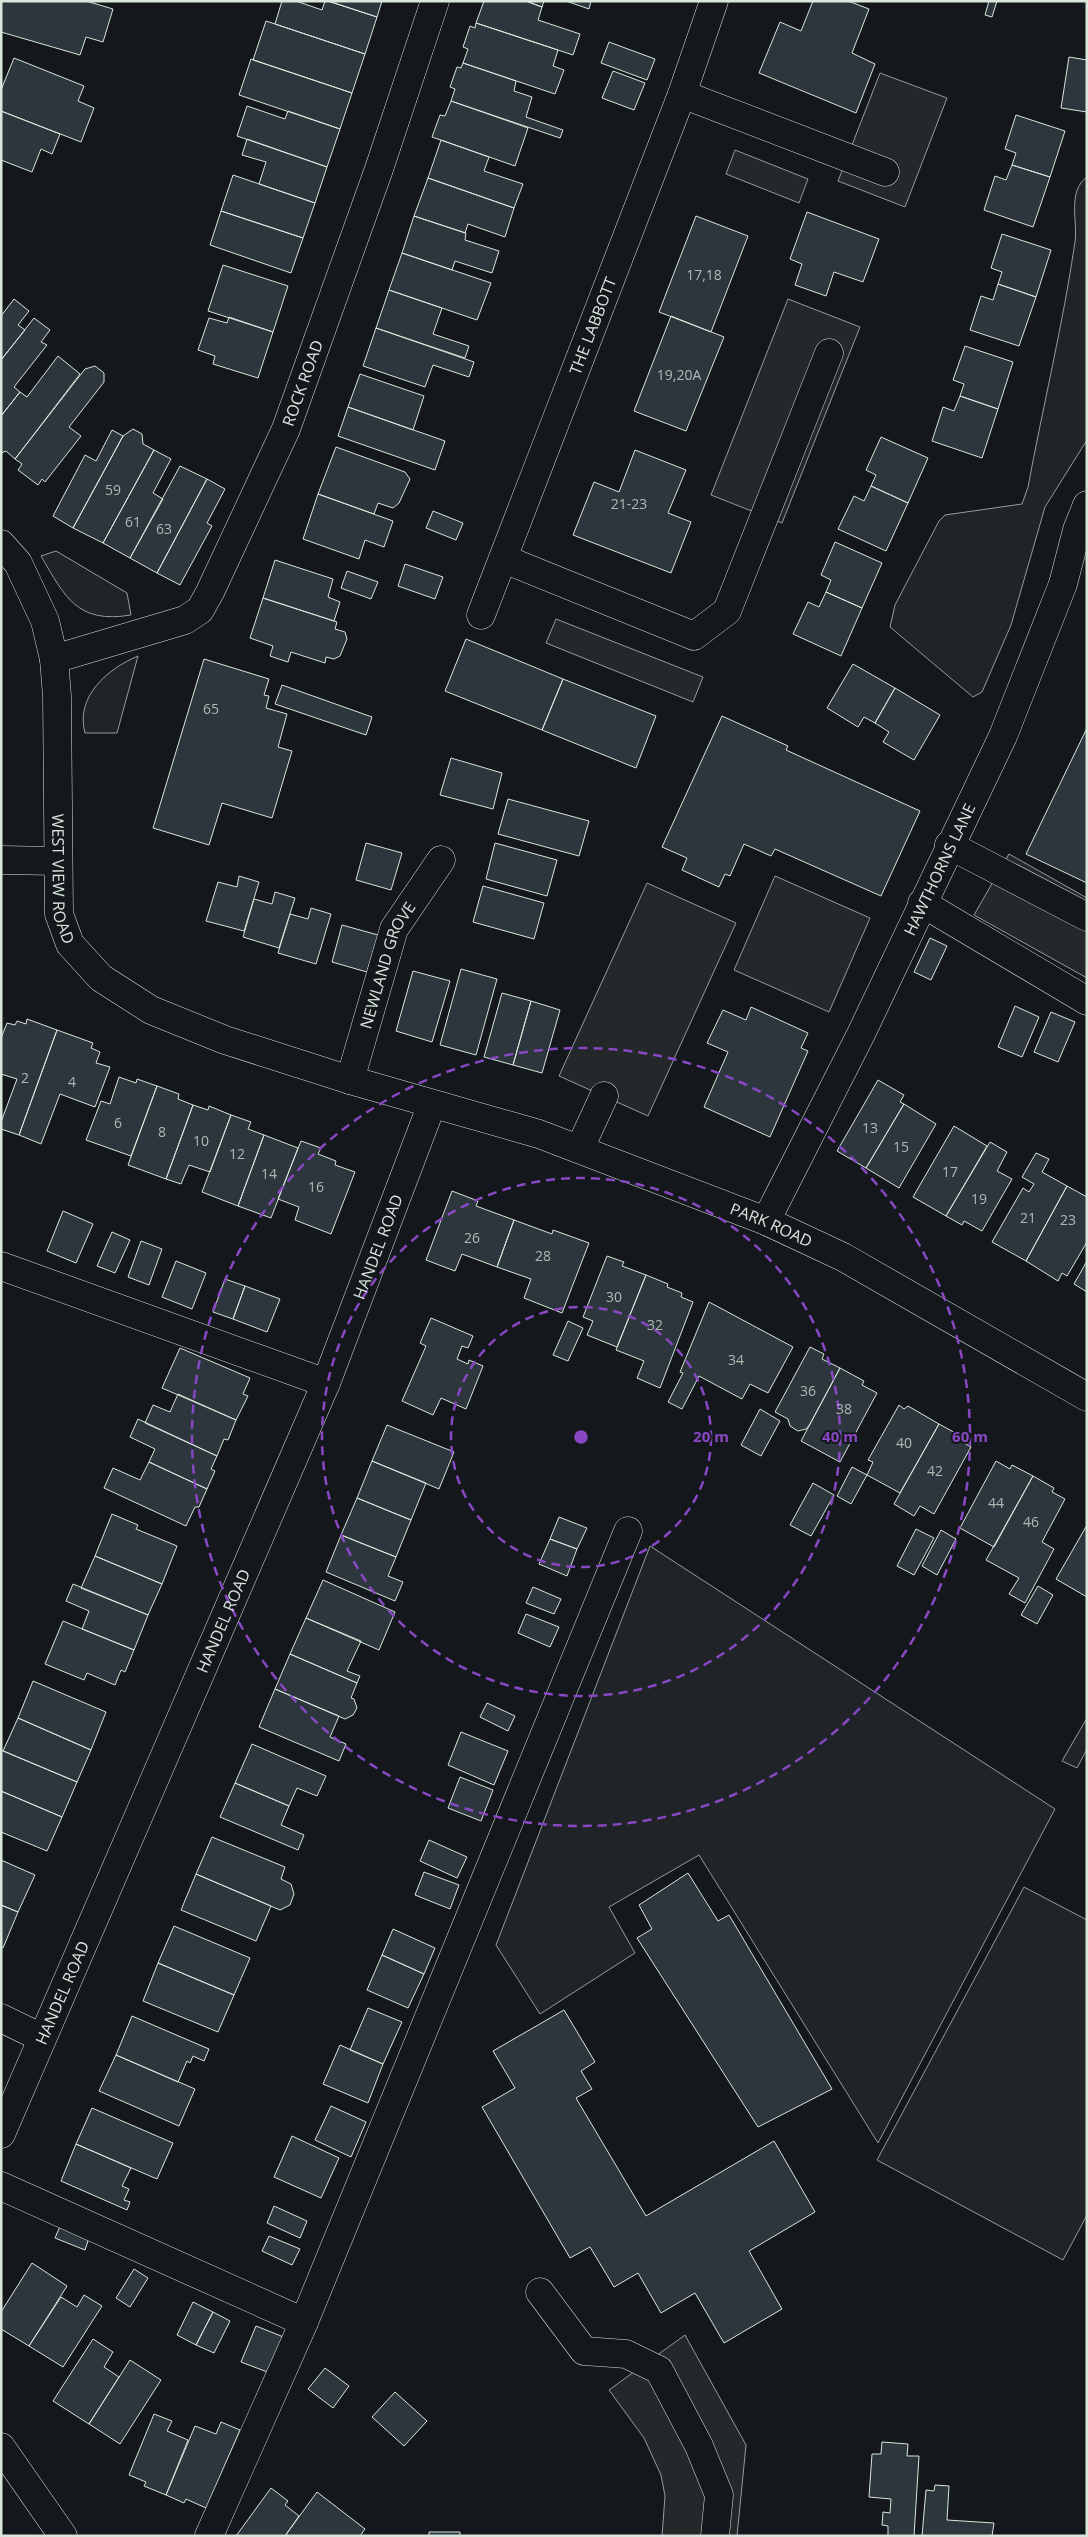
<svg xmlns="http://www.w3.org/2000/svg" width="1088" height="2537" font-family="'Open Sans',sans-serif">
	<rect width="100%" height="100%" fill="#14181c"/>
	<path fill="#202428" stroke="#939e99" d="M1087,177V440L1045,507L1011,625L982,692L973,697L890,627L895,605L939,521L945,515L1022,504L1028,487C1043,406 1063,324 1075,242C1078,222 1067,191 1087,177Z
		M56,551L127,593L131,615C77,624 65,597 41,556Z
		M138,656L117,733H85C75,697 107,669 138,656Z
		M650,1546L1055,1809L878,2143L699,1855L609,1907L635,1953L540,2014L496,1945Z
		M1087,1718V1749L1077,1768L1062,1761Z
		M1024,1887L1087,1920V2215L1063,2260L877,2160Z"/>
	<path fill="#24282b" stroke="#939e99" d="M880,73L947,98L905,207L838,181Z
		M735,150L808,179L799,203L726,174Z
		M788,299L860,327L782,523L711,495Z
		M556,619L703,677L693,702L546,643Z
		M1009,854L1087,898V978L974,915Z
		M775,876L870,918L829,1012L734,970Z
		M647,883L736,923L648,1116L559,1076Z
		M685,2335L746,2445L737,2536H662L665,2496L661,2475L644,2438L609,2390Z"/>
	<path fill="#2c363c" stroke="#d8e6dc" d="M1,1H86L113,9L103,42L86,37L80,55L1,32Z
		M282,1H296L322,10L325,1H328L377,17L365,54L275,24Z
		M328,1H382L377,17Z
		M484,1H526L542,7L538,20L580,34L573,55L476,23Z
		M526,1H544L542,7Z
		M566,1H591L589,9Z
		M813,1H848L869,9L852,53L875,64L856,113L759,73L780,22L801,31Z
		M989,1H997L992,17L985,15Z
		M266,21L365,54L352,93L253,60Z
		M476,23L558,50L553,66L564,70L555,94L463,63L468,49L463,47L470,26L475,28Z
		M609,42L655,59L647,80L601,63Z
		M1069,57L1087,60V112L1061,108Z
		M14,58L84,86L78,101L94,108L81,142L1,111V90Z
		M251,59L352,93L340,129L239,95Z
		M463,63L516,81L514,91L532,97L526,117L563,130L560,138L451,101L455,89L450,87L457,67L461,68Z
		M613,71L645,83L634,110L602,98Z
		M451,101L528,128L515,166L432,137L440,115L445,116Z
		M247,106L285,119L288,111L340,129L327,167L237,136Z
		M1,111L60,134L52,154L41,149L32,172L1,160Z
		M1016,115L1065,131L1050,177L1012,165L1016,153L1005,149Z
		M247,139L327,167L315,203L259,184L266,162L242,155Z
		M441,140L489,157L484,171L523,184L514,208L428,178Z
		M1012,165L1050,177L1033,227L984,210L995,176L1006,180Z
		M233,175L315,203L303,238L221,211Z
		M428,178L514,208L505,237L468,224L465,233L414,216Z
		M221,211L303,238L291,273L210,245Z
		M807,212L879,239L863,282L834,272L826,296L795,285L802,264L790,259Z
		M414,216L466,233L465,240L499,251L492,273L455,261L452,270L402,253Z
		M696,216L748,236L711,332L659,312Z
		M1002,234L1051,250L1036,297L998,284L1002,272L991,268Z
		M402,253L491,283L477,320L389,290Z
		M223,265L288,286L273,332L208,311Z
		M998,284L1036,297L1019,346L970,330L981,296L993,300Z
		M389,290L442,308L433,334L469,346L465,358L376,328Z
		M14,299L29,311L18,325L25,330L1,360V316Z
		M671,316L724,337L686,431L634,411Z
		M229,317L273,332L258,378L213,364L215,356L198,350L209,318L227,323Z
		M34,318L50,330L41,342L47,345L14,387L20,392L1,416V360Z
		M376,328L474,362L469,377L433,365L425,387L363,366Z
		M965,346L1013,362L998,409L960,396L964,384L953,380Z
		M58,356L80,374L15,459L6,451L1,453V416L20,392L27,397Z
		M95,366L104,373V382L69,427L81,436L45,482L42,479L38,485L18,470L22,464L15,459L85,369Z
		M360,374L424,396L413,430L348,407Z
		M960,396L998,409L982,458L932,441L943,407L954,411Z
		M348,407L445,441L435,470L338,436Z
		M133,429L142,434L143,444L154,450L103,543L73,528L123,436Z
		M112,430L123,436L73,528L53,516L85,455L96,461Z
		M881,437L928,458L908,503L871,486L876,475L866,470Z
		M336,447L405,472L410,479L399,503L393,508L378,503L374,514L318,494Z
		M154,450L171,459L153,493L163,499L130,558L103,543Z
		M635,450L686,470L668,513L691,522L671,573L573,535L594,482L619,492Z
		M180,466L207,479L157,573L130,558Z
		M207,479L225,489L207,523L212,526L180,585L157,573Z
		M871,486L908,503L886,551L838,529L854,496L864,501Z
		M318,494L393,521L384,547L365,540L359,559L303,539Z
		M433,511L463,523L456,540L426,528Z
		M835,542L882,563L862,608L826,592L831,580L821,575Z
		M275,560L333,579L328,597L340,602L334,621L263,598Z
		M405,564L443,577L435,599L398,586Z
		M347,571L378,582L371,599L341,588Z
		M826,592L862,608L841,656L793,634L808,602L819,607Z
		M263,598L337,622L335,629L345,632L347,639L340,656L334,659L326,657L325,663L291,652L288,662L270,656L273,646L250,638Z
		M466,639L563,679L542,730L445,691Z
		M204,659L269,679L264,695L269,696L266,708L287,714L278,747L292,751L272,818L222,803L209,845L153,828Z
		M853,664L895,688L875,723L864,717L858,727L827,708Z
		M563,679L656,716L636,768L542,730Z
		M282,685L372,717L366,735L275,704Z
		M895,688L940,715L914,760L883,742L889,732L875,723Z
		M722,716L788,746L786,750L920,811L881,896L775,849L771,856L744,844L730,876L725,874L719,887L682,870L687,858L662,847Z
		M1087,728V883L1026,854Z
		M451,758L502,773L493,809L440,795Z
		M508,799L589,821L579,856L498,834Z
		M366,843L402,853L391,890L356,880Z
		M495,843L557,860L547,896L486,879Z
		M239,876L259,882L244,931L206,921L218,882L237,887Z
		M483,886L544,903L534,939L473,922Z
		M275,892L295,898L279,948L243,937L254,899L272,904Z
		M311,908L331,914L316,964L278,953L290,914L308,919Z
		M342,925L378,935L367,972L332,962Z
		M930,938L947,946L931,980L914,972Z
		M461,969L497,979L476,1055L440,1045Z
		M413,971L450,981L432,1042L396,1031Z
		M502,993L531,1001L513,1065L484,1057Z
		M531,1001L560,1010L542,1073L513,1065Z
		M1015,1006L1039,1017L1022,1057L998,1047Z
		M751,1007L808,1033L801,1048L808,1051L770,1137L704,1107L728,1052L707,1043L723,1010L746,1020Z
		M1051,1012L1075,1022L1058,1062L1034,1052Z
		M27,1019L57,1030L19,1135L1,1129V1122L17,1079L1,1074V1038L7,1023L15,1025L17,1021L26,1024Z
		M57,1030L93,1043L91,1048L100,1052L96,1063L110,1067L95,1107L60,1094L41,1144L19,1135Z
		M119,1077L136,1083L137,1079L157,1086L131,1156L86,1140L101,1101L110,1104Z
		M878,1080L904,1095L900,1102L904,1104L866,1168L837,1151Z
		M157,1086L179,1094L178,1099L193,1105L166,1179L128,1165Z
		M904,1104L936,1124L899,1188L866,1168Z
		M193,1105L208,1110L209,1106L231,1115L210,1172L189,1165L181,1184L166,1179Z
		M231,1115L251,1122L248,1129L264,1135L238,1206L202,1192Z
		M954,1126L987,1146L946,1216L913,1197Z
		M264,1135L298,1148L271,1218L238,1206Z
		M301,1141L321,1148L318,1154L336,1161L335,1165L355,1172L331,1234L295,1220L299,1207L278,1199Z
		M990,1142L1007,1152L997,1171L1012,1179L982,1231L964,1221L962,1225L946,1216Z
		M1036,1153L1049,1159L1042,1172L1067,1186L1026,1261L992,1242L1023,1188L1029,1192L1034,1184L1022,1177Z
		M1067,1186L1087,1197V1242L1067,1276L1062,1273L1058,1281L1026,1261Z
		M452,1191L478,1201L476,1206L514,1220L497,1267L462,1254L455,1271L426,1260Z
		M63,1211L93,1224L76,1263L47,1251Z
		M514,1220L552,1234L553,1230L589,1243L562,1313L524,1298L531,1279L497,1267Z
		M112,1232L130,1240L115,1273L97,1266Z
		M141,1241L162,1249L149,1285L128,1277Z
		M607,1256L624,1262L622,1266L646,1275L617,1347L587,1335L593,1321L583,1317Z
		M176,1261L206,1273L192,1309L162,1297Z
		M1087,1261V1292L1074,1284Z
		M646,1275L668,1284L667,1287L682,1293L681,1297L693,1302L660,1388L637,1378L644,1361L616,1350Z
		M225,1279L245,1286L233,1319L213,1312Z
		M245,1286L280,1299L267,1332L233,1319Z
		M709,1302L793,1347L768,1393L750,1384L742,1399L699,1376L682,1409L668,1402L683,1373L680,1372Z
		M431,1318L473,1336L468,1348L462,1346L457,1359L468,1364L469,1360L483,1366L466,1409L441,1398L433,1415L402,1401L426,1346L420,1343Z
		M568,1321L583,1328L568,1361L553,1355Z
		M810,1347L824,1354L822,1359L840,1368L810,1424L806,1429L798,1431L790,1426L788,1419L775,1412Z
		M180,1348L250,1378L243,1394L248,1396L236,1420L162,1388Z
		M840,1368L864,1381L862,1385L877,1393L840,1462L801,1441Z
		M178,1394L236,1420L228,1440L224,1439L217,1456L145,1423L153,1405L170,1412Z
		M899,1405L904,1409L908,1406L939,1424L900,1493L867,1475L873,1462L868,1460Z
		M760,1409L780,1421L761,1456L741,1445Z
		M138,1419L217,1456L211,1469L215,1471L207,1489L149,1462L155,1449L130,1437Z
		M939,1424L959,1435L957,1439L971,1447L934,1514L920,1506L914,1516L894,1504Z
		M387,1425L454,1452L439,1489L372,1461Z
		M372,1461L426,1483L411,1520L357,1498Z
		M996,1461L1010,1469L1012,1465L1033,1476L994,1547L960,1528Z
		M149,1462L207,1489L199,1507H195L186,1526L104,1488L113,1468L140,1480Z
		M852,1467L867,1475L851,1504L837,1496Z
		M1033,1476L1054,1488L1052,1492L1065,1499L1042,1542L1054,1549L1025,1603L1009,1594L1019,1578L986,1560Z
		M813,1483L834,1495L811,1536L790,1525Z
		M357,1498L411,1520L396,1557L341,1535Z
		M112,1514L138,1525L136,1529L177,1546L162,1584L95,1556Z
		M559,1517L587,1528L577,1549L550,1539Z
		M1087,1525V1597L1056,1579Z
		M916,1529L934,1538L914,1575L897,1566Z
		M941,1530L956,1539L937,1575L922,1566Z
		M341,1535L396,1557L388,1576L403,1582L395,1601L326,1572Z
		M550,1539L577,1549L567,1576L539,1564Z
		M95,1556L162,1584L148,1615L81,1588Z
		M323,1580L395,1612L379,1650L306,1618Z
		M73,1584L148,1615L134,1650L82,1629L89,1611L66,1601Z
		M1038,1586L1053,1595L1037,1624L1021,1615Z
		M533,1587L561,1599L554,1614L526,1603Z
		M526,1614L559,1627L550,1647L518,1633Z
		M306,1618L361,1641L347,1671L360,1676L357,1683L290,1654Z
		M63,1621L134,1650L125,1672L121,1670L115,1685L87,1673L84,1680L45,1664Z
		M290,1654L357,1683L351,1698L354,1699L357,1708L353,1715L345,1719L275,1689Z
		M33,1681L106,1712L91,1750L18,1718Z
		M275,1689L339,1716L330,1737L346,1744L339,1761L259,1727Z
		M487,1703L515,1716L508,1731L480,1717Z
		M18,1718L91,1750L77,1782L3,1751Z
		M461,1732L508,1751L494,1785L448,1765Z
		M252,1744L326,1776L317,1796L297,1788L289,1806L235,1783Z
		M1,1750L77,1782L62,1817L1,1791Z
		M460,1777L493,1790L481,1821L448,1808Z
		M235,1783L289,1806L281,1825L304,1835L298,1850L220,1817Z
		M1,1791L62,1817L47,1851L1,1832Z
		M212,1837L285,1867L281,1879L291,1884L294,1894L290,1905L280,1910L196,1874Z
		M429,1840L467,1857L457,1878L420,1861Z
		M1,1860L35,1875L18,1912L1,1905Z
		M424,1872L459,1885L450,1909L415,1895Z
		M688,1873L718,1921L729,1915L832,2089L758,2127L637,1938L652,1929L639,1905Z
		M196,1874L271,1906L256,1941L181,1910Z
		M1,1905L18,1912L3,1948L1,1947Z
		M174,1926L250,1958L234,1995L158,1963Z
		M393,1929L435,1948L424,1974L382,1955Z
		M382,1955L424,1974L408,2008L367,1990Z
		M158,1963L234,1995L218,2032L143,2001Z
		M368,2008L402,2022L383,2064L350,2050Z
		M564,2010L595,2062L581,2071L592,2089L576,2098L646,2216L774,2141L815,2212L749,2251L782,2309L724,2343L695,2293L661,2313L638,2273L614,2287L590,2247L570,2258L482,2107L515,2088L493,2051Z
		M132,2016L209,2049L204,2061L193,2056L190,2063L187,2061L178,2082L116,2055Z
		M340,2045L383,2064L368,2103L323,2084Z
		M116,2055L195,2089L179,2126L99,2091Z
		M331,2106L366,2122L351,2157L315,2140Z
		M92,2108L173,2143L157,2179L76,2144Z
		M292,2136L339,2158L321,2198L274,2177Z
		M76,2144L131,2168L122,2186L129,2189L124,2200L130,2202L127,2210L61,2181Z
		M274,2206L307,2221L300,2238L267,2223Z
		M61,2224L90,2235L85,2250L55,2238Z
		M269,2236L300,2249L292,2265L262,2251Z
		M32,2263L67,2286L29,2346L1,2329V2312Z
		M134,2269L148,2278L130,2307L116,2298Z
		M84,2295L102,2306L63,2367L29,2346L61,2297L77,2307Z
		M193,2302L213,2312L196,2345L177,2335Z
		M213,2312L230,2321L214,2353L196,2345Z
		M256,2326L286,2338L270,2373L241,2362Z
		M93,2339L113,2352L104,2367L119,2377L89,2424L53,2401Z
		M130,2360L161,2380L120,2444L89,2424Z
		M325,2368L349,2386L333,2408L308,2389Z
		M395,2392L427,2421L404,2446L372,2417Z
		M154,2414L172,2421L167,2431L188,2440L166,2495L144,2486L146,2482L129,2475Z
		M221,2422L240,2430L206,2508L186,2499L184,2503L166,2495L195,2426L216,2434Z
		M882,2442L908,2444L907,2456H919L914,2536H888V2526L882,2525L883,2512L890,2513L891,2499L869,2497L872,2454H881Z
		M935,2485L949,2486L947,2520L994,2523L992,2536H922L926,2490L934,2491Z
		M271,2488L288,2501L285,2505L299,2516L285,2536H236Z
		M317,2492L365,2529L360,2536H285Z
		M429,2532H460V2536H429Z"/>
	<g fill="none" stroke-linecap="round" stroke-linejoin="round">
		<defs>
			<g id="minor">
				<path d="M682,94L885,172"/>
				<path id="s1" d="M1,544L18,563L45,621L54,659L57,696L59,914L70,944L101,978L151,1010L225,1040L350,1080L539,1134L766,1221L843,1257L1087,1397"/>
				<path d="M504,559L694,636L727,611L829,353"/>
				<path id="s2" d="M481,615L682,94L714,1"/>
				<path id="s3" d="M54,659L185,620L200,610L210,592L286,429L379,169L435,1"/>
				<path d="M949,845L1087,917"/>
				<path d="M1,860L57,861"/>
				<path d="M922,903L1087,1001"/>
				<path id="s4" d="M350,1080L394,929L441,860"/>
				<path d="M580,1148L604,1096"/>
				<path id="s5" d="M766,1221L861,1034L1003,736L1063,584L1077,530L1087,505"/>
				<path d="M1,1266L326,1383"/>
				<path d="M1,2018L42,2038"/>
				<path id="s6" d="M1,2134L326,1383L432,1104"/>
				<path d="M1,2186L304,2322"/>
				<path d="M540,2292L584,2351L626,2354L659,2370L699,2446L719,2495L715,2536"/>
				<path d="M1,2447L63,2536"/>
				<path d="M209,2536L304,2322L628,1531"/>
			</g>
		</defs>
		<use href="#minor" stroke="#d8e6dc" stroke-width="29"/>
		<use href="#minor" stroke="#14181c" stroke-width="28"/>
	</g>
	<g fill="none" stroke="#8948c3" stroke-width="2.5" stroke-dasharray="9 6">
		<circle cx="581" cy="1437" r="130"/>
		<circle cx="581" cy="1437" r="259"/>
		<circle cx="581" cy="1437" r="389"/>
	</g>
	<g text-anchor="middle" dominant-baseline="central" stroke-width="4" stroke-linejoin="round" paint-order="stroke">
		<g font-size="14" fill="#adbab4">
			<text x="704" y="274">17,18</text>
			<text x="679" y="374">19,20A</text>
			<text x="113" y="489">59</text>
			<text x="629" y="503">21-23</text>
			<text x="133" y="521">61</text>
			<text x="164" y="528">63</text>
			<text x="211" y="708">65</text>
			<text x="25" y="1077">2</text>
			<text x="72" y="1081">4</text>
			<text x="118" y="1122">6</text>
			<text x="870" y="1127">13</text>
			<text x="162" y="1131">8</text>
			<text x="201" y="1140">10</text>
			<text x="901" y="1146">15</text>
			<text x="237" y="1153">12</text>
			<text x="950" y="1171">17</text>
			<text x="269" y="1173">14</text>
			<text x="316" y="1186">16</text>
			<text x="979" y="1198">19</text>
			<text x="1028" y="1217">21</text>
			<text x="1068" y="1219">23</text>
			<text x="472" y="1237">26</text>
			<text x="543" y="1255">28</text>
			<text x="614" y="1296">30</text>
			<text x="655" y="1324">32</text>
			<text x="736" y="1359">34</text>
			<text x="808" y="1390">36</text>
			<text x="844" y="1408">38</text>
			<text x="904" y="1442">40</text>
			<text x="935" y="1470">42</text>
			<text x="996" y="1502">44</text>
			<text x="1031" y="1521">46</text>
		</g>
		<g font-size="16" fill="#d8e6dc" stroke="#14181c">
			<text stroke="none"><textPath href="#s2" startOffset="310">THE LABBOTT</textPath></text>
			<text stroke="none"><textPath href="#s3" startOffset="404">ROCK ROAD</textPath></text>
			<text stroke="none"><textPath href="#s5" startOffset="392">HAWTHORNS LANE</textPath></text>
			<text stroke="none"><textPath href="#s1" startOffset="349">WEST VIEW ROAD</textPath></text>
			<text stroke="none"><textPath href="#s4" startOffset="121">NEWLAND GROVE</textPath></text>
			<text stroke="none"><textPath href="#s1" startOffset="1178">PARK ROAD</textPath></text>
			<text stroke="none"><textPath href="#s6" startOffset="964">HANDEL ROAD</textPath></text>
			<text stroke="none"><textPath href="#s6" startOffset="559">HANDEL ROAD</textPath></text>
			<text stroke="none"><textPath href="#s6" startOffset="154">HANDEL ROAD</textPath></text>
		</g>
	</g>
	<circle cx="581" cy="1437" r="8" fill="#8948c3" stroke="#14181c" stroke-width="2.5"/>
	<g font-size="15" text-anchor="middle" font-weight="bold" fill="#8948c3" stroke="#14181c" stroke-width="4" stroke-linejoin="round" paint-order="stroke">
		<text x="711" y="1442">20 m</text>
		<text x="840" y="1442">40 m</text>
		<text x="970" y="1442">60 m</text>
	</g>
	<rect width="1088" height="2537" fill="none" stroke="#d8e6dc" stroke-width="5"/>
</svg>
